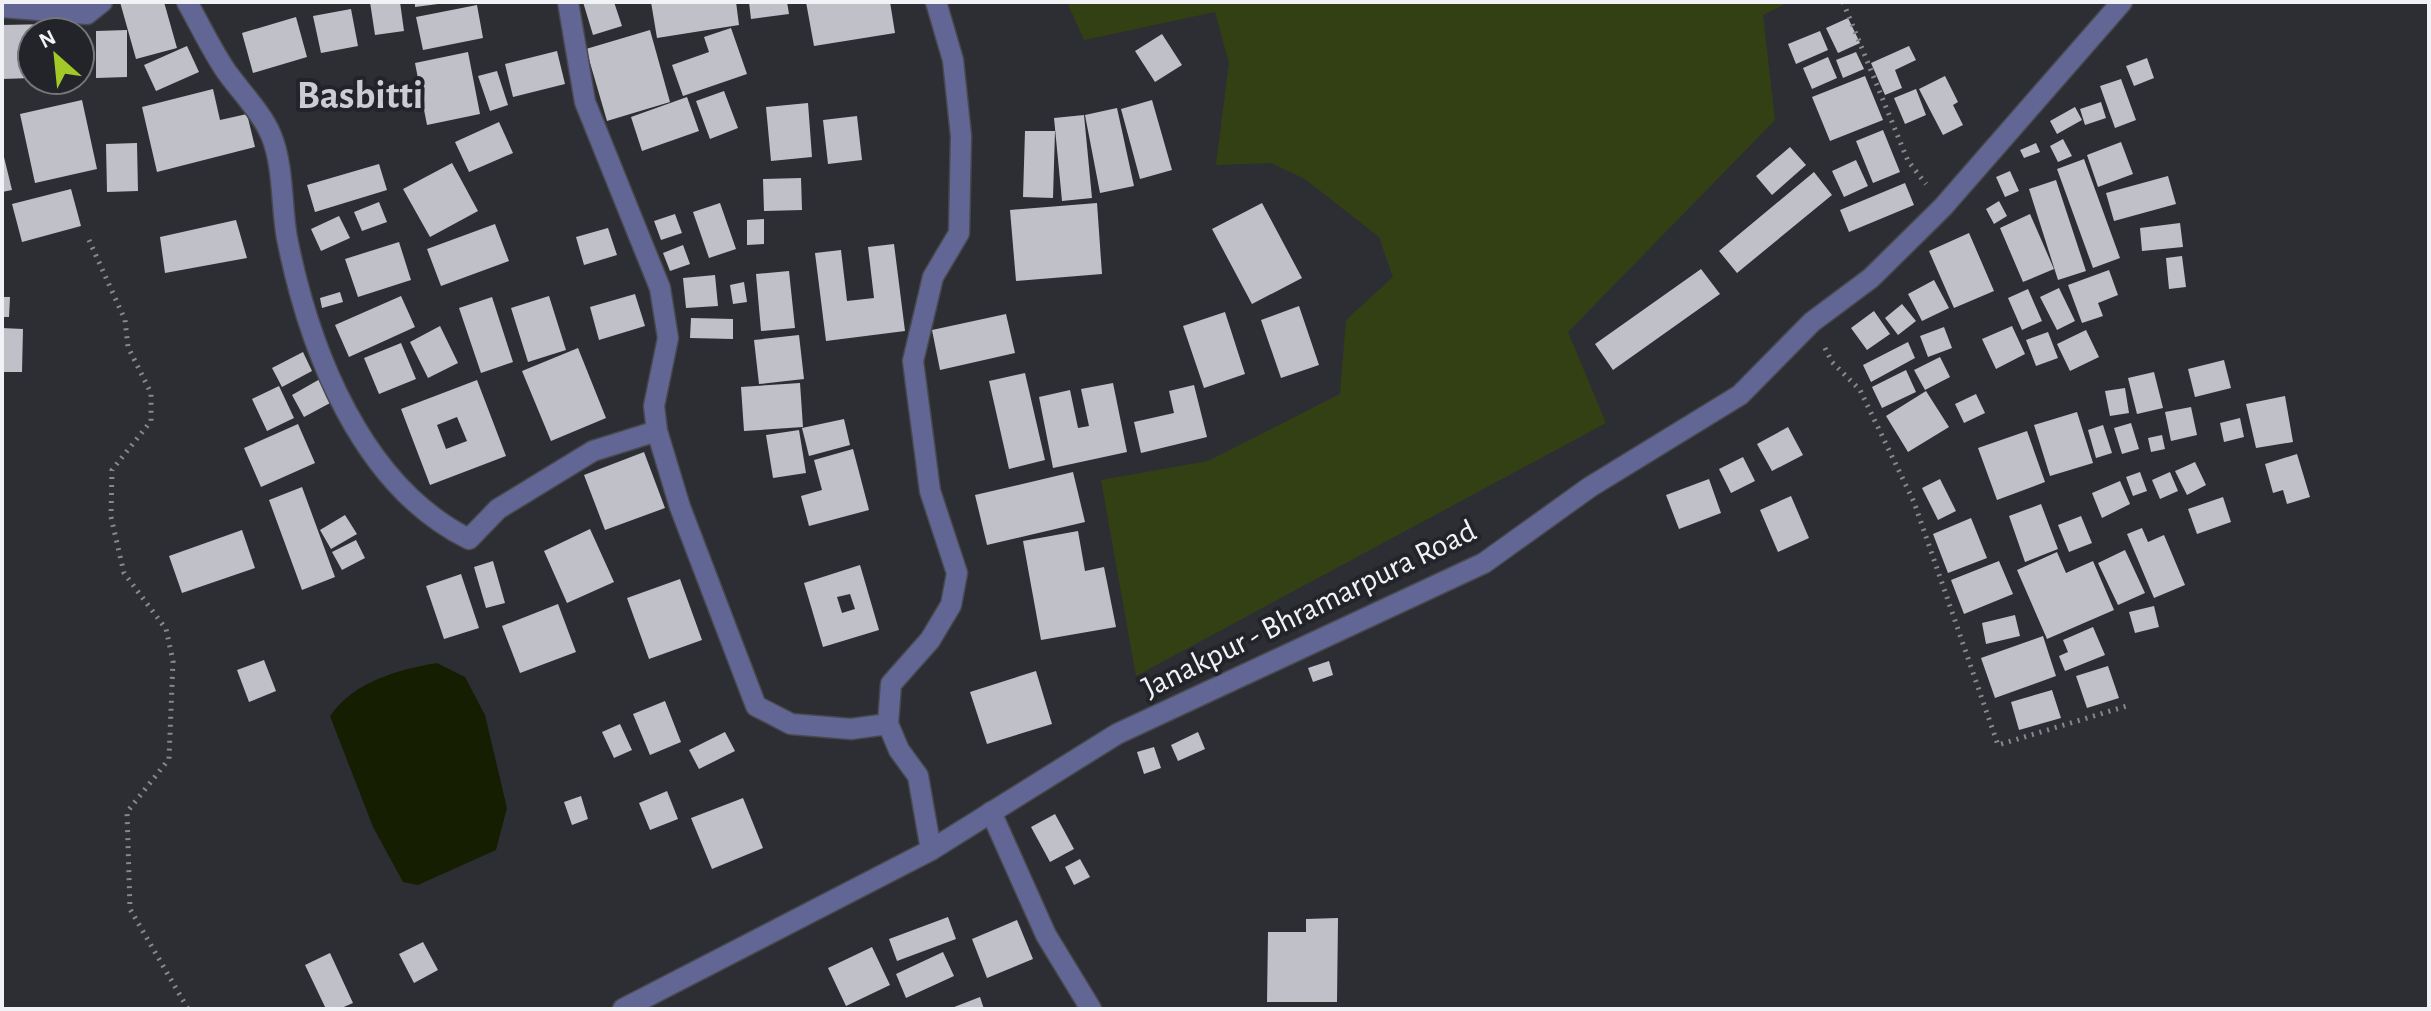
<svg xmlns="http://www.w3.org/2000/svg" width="2431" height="1011" font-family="'Alegreya Sans',sans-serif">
	<rect width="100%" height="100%" fill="#2d2e33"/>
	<path fill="#334014" d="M1067,2H1789L1763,15L1775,120L1568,332L1606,423L1136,676L1101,480L1208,461L1340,394L1346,320L1393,277L1379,237L1305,179L1271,163L1216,165L1229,63L1215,12L1084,40Z"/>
	<path fill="#151e00" d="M437,663L465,677L485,715L507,808L496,850L418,885L403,882L373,827L330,716C354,681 398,670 437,663Z"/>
	<path fill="#c0c1c8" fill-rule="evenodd" d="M120,2H164L177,48L136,59Z
		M370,2H400L404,31L375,35Z
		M415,2H438V4L415,7Z
		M583,2H614L622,26L593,35Z
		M651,2H736L739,25L657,38Z
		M749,2H787L789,14L751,19Z
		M806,2H890L895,33L814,46Z
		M477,5L483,38L423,50L416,17Z
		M351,9L358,46L321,53L313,16Z
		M296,17L307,57L253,73L242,33Z
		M1848,18L1860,43L1838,53L1826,28Z
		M51,24L52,32H32V78L2,79V25Z
		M64,28H83V84L64,85V80H80V32H64Z
		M731,28L747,74L683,96L672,65L709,52L704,37Z
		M127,30V77L96,78V31Z
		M650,30L670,102L607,121L586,49Z
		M1820,31L1828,50L1796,64L1788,44Z
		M1162,34L1182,65L1155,82L1135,51Z
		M187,46L199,72L156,91L144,65Z
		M1909,46L1916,60L1895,70L1902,88L1885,95L1871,63Z
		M557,51L565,84L513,97L505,64Z
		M468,52L480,114L427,125L415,63Z
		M1856,52L1864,69L1843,78L1836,60Z
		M1828,57L1837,78L1812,89L1803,68Z
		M2147,58L2154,78L2134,86L2126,66Z
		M497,71L508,105L490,111L478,76Z
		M1865,76L1883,120L1830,141L1812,97Z
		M1945,76L1958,102L1953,105L1963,125L1943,135L1919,89Z
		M2121,79L2136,120L2115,128L2100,86Z
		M213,89L220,120L247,114L255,147L157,172L142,107Z
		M1916,89L1926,115L1905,124L1894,98Z
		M724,91L738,128L710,139L696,101Z
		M687,97L699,131L642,151L631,117Z
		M82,100L97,169L35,183L20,114Z
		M1152,100L1172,170L1140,179L1121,109Z
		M2101,102L2106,118L2085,125L2080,109Z
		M808,103L812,157L771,161L766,107Z
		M2075,107L2082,120L2057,134L2050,121Z
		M1117,108L1134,186L1100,193L1085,115Z
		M1084,115L1092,198L1062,201L1054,118Z
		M857,116L862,160L828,164L823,120Z
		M499,122L513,153L469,172L455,142Z
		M1883,130L1900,172L1873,183L1856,141Z
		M1025,131H1055L1053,198L1023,197Z
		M2063,139L2072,156L2058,162L2050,146Z
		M2121,142L2133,174L2098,187L2087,155Z
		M137,143L138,191L107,192L106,144Z
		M2036,143L2040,152L2024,158L2020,150Z
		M1790,147L1806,165L1772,195L1756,176Z
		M2,149L12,190L2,192Z
		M2084,159L2120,258L2093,268L2057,169Z
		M1856,160L1868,186L1844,197L1832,171Z
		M452,163L478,211L430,237L403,189Z
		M379,164L387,190L315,212L307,185Z
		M2010,171L2019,191L2005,197L1996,177Z
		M1814,172L1832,195L1737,273L1719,251Z
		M2168,176L2176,204L2114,221L2106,193Z
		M801,178L802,210L764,211L763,179Z
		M2056,180L2086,271L2058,280L2029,189Z
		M1905,183L1914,205L1849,232L1840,210Z
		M71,189L81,226L22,242L12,204Z
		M1999,201L2007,216L1994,224L1986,209Z
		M379,202L387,222L362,231L354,212Z
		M720,203L736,249L709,258L693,212Z
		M1097,203L1102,274L1016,281L1010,210Z
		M1262,203L1302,278L1252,304L1212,229Z
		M675,214L682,233L661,240L654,221Z
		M2030,214L2054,269L2023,282L2000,228Z
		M339,216L350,238L321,251L311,229Z
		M764,219V244L747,245V220Z
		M236,220L247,258L165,273L160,237Z
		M2180,223L2183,247L2142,251L2140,228Z
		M495,224L509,261L441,286L427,249Z
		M608,228L617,255L584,265L576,237Z
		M1969,233L1994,291L1954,308L1929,251Z
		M399,242L411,280L358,297L345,259Z
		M894,244L905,331L826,341L815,253L841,250L847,301L874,298L868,247Z
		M683,245L690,264L670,271L663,253Z
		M2182,256L2186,287L2169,289L2166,258Z
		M1701,269L1720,294L1613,370L1595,344Z
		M2109,270L2118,295L2098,303L2103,316L2082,323L2068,285Z
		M789,271L795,328L761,331L756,274Z
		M715,275L718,306L686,308L683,278Z
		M1934,280L1949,308L1922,321L1908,294Z
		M744,282L747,302L733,304L730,285Z
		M2059,288L2075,321L2057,330L2040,297Z
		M2028,289L2042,321L2022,330L2008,298Z
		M340,292L343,302L322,308L320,298Z
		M635,294L645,326L599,340L590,307Z
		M401,296L415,327L349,357L335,325Z
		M549,296L566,350L528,362L511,308Z
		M2,297H10L9,317H2Z
		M492,297L513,362L481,373L459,308Z
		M1902,304L1916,321L1898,335L1885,318Z
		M1299,306L1319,365L1281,378L1261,320Z
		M1874,311L1890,334L1867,350L1851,328Z
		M1225,312L1245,374L1204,388L1183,326Z
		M1006,314L1015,353L940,370L932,330Z
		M691,318L733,319V339L690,338Z
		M440,326L458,363L428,378L410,342Z
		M2012,326L2025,354L1996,369L1982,339Z
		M1944,327L1952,348L1928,357L1920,336Z
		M2,328L23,329L22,372H2Z
		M2086,330L2099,357L2070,371L2057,344Z
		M2048,332L2058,358L2036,366L2026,340Z
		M799,335L804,379L759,384L754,340Z
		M1908,342L1915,358L1871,382L1863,365Z
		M401,343L416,379L379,394L364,358Z
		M578,348L606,418L551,441L522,371Z
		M303,352L312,371L282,387L272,368Z
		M1940,357L1950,377L1925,390L1914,370Z
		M2224,360L2231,388L2195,397L2188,369Z
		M1906,370L1916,392L1882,408L1872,387Z
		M2154,372L2163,408L2137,414L2128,378Z
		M1025,373L1045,460L1009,469L989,381Z
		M320,379L332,402L304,417L292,395Z
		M477,380L506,456L430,485L401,409ZM457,417L467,441L446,449L437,425Z
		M800,383L803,427L744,431L741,387Z
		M1113,383L1127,452L1053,468L1039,397L1070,390L1078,428L1089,426L1081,389Z
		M1194,385L1207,437L1141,453L1134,422L1174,413L1169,391Z
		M279,386L294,418L267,431L252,399Z
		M2125,388L2129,413L2110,416L2105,391Z
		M1926,391L1949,427L1908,452L1886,416Z
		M1976,394L1985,413L1964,423L1955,404Z
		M2285,396L2293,442L2256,448L2246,404Z
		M2191,407L2197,435L2171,441L2165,412Z
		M2077,412L2093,463L2050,476L2034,425Z
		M2240,418L2244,437L2224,442L2220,423Z
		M844,419L850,445L809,456L802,428Z
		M2131,423L2139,449L2122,454L2114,428Z
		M298,424L315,463L261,487L244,448Z
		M2103,425L2112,453L2096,458L2088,430Z
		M1788,427L1803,455L1772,471L1757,444Z
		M799,430L806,473L773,478L766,435Z
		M2027,431L2045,482L1997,500L1978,448Z
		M2162,435L2165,449L2151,452L2148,438Z
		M853,449L869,510L809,526L801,496L822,490L814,460Z
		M644,452L665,508L605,530L584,475Z
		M2297,454L2310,497L2287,504L2283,490L2273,493L2265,464Z
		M1743,457L1755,481L1731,493L1719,469Z
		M2195,462L2206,485L2187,495L2175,471Z
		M1073,472L1085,522L987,545L975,495Z
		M2140,472L2147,491L2133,496L2126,477Z
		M2170,472L2178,491L2160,499L2152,480Z
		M1709,479L1721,513L1679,529L1666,495Z
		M1940,479L1956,511L1938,520L1922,488Z
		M2120,481L2130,504L2102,518L2092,493Z
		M302,487L335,577L302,590L269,500Z
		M1791,496L1809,538L1778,552L1760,510Z
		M2223,497L2231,522L2197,534L2188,509Z
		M2041,504L2058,549L2025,562L2009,516Z
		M345,515L357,534L331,549L320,530Z
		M2081,516L2092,543L2069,552L2058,525Z
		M1971,518L1987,558L1948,573L1933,534Z
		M2142,528L2148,542L2164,535L2185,585L2154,598L2127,534Z
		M590,529L614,582L567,603L544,551Z
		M242,530L255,568L182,593L169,556Z
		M1078,531L1085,571L1104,567L1116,627L1041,640L1023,541Z
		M356,540L365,558L342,570L332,552Z
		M2125,550L2145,593L2118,605L2098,563Z
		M2057,552L2066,573L2093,561L2114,610L2047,639L2017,570Z
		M493,561L505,603L486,608L474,567Z
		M1999,561L2013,594L1964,614L1951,580Z
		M860,565L879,630L823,647L804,583ZM850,594L855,609L842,613L837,597Z
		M461,574L479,628L444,639L426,586Z
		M680,579L702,640L649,659L627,598Z
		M558,604L576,652L520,673L502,626Z
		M2154,606L2159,627L2135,633L2129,612Z
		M2015,615L2020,636L1986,644L1982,623Z
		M2093,627L2105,655L2065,671L2059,656L2068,652L2063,640Z
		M2043,636L2056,676L1995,698L1981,658Z
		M264,660L276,691L249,702L237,670Z
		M1329,661L1333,675L1313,682L1308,668Z
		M2108,666L2119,698L2087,708L2076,676Z
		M1036,671L1052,724L987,744L970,692Z
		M2052,690L2061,718L2019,730L2011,702Z
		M665,701L681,742L650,755L633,714Z
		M620,724L632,750L614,758L602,732Z
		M725,732L735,751L699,769L689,750Z
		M1198,732L1205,749L1178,761L1171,745Z
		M1154,747L1161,768L1144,774L1137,752Z
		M667,791L678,819L650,830L639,803Z
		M581,796L588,819L572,825L564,802Z
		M743,798L763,848L712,869L691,818Z
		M1055,814L1074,849L1050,862L1031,827Z
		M1080,859L1090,877L1074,885L1065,867Z
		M948,917L956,939L897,961L889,939Z
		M1338,918L1337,1002H1267L1268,932H1306V919Z
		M1017,920L1033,959L987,978L972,939Z
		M423,942L438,970L414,983L399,954Z
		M872,947L890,985L846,1006L828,968Z
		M943,952L954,976L906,998L896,974Z
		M330,953L353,1003L339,1009H326L305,965Z
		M980,997L984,1009H949Z"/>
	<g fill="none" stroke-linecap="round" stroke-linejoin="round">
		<defs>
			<path id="minor" d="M187,2C200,25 211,49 226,71C240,91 262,113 271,135C284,166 281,206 287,238C309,349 361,486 469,539L498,509L593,451L657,431
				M568,2L585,102L660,288L668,338L654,406L657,431L680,507L756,706L791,724L851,729L888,724L899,750L918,776L931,850
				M2,7L87,14L102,2
				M888,724L891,684L930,640L951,605L957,573L930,491L913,361L933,277L959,233L961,136L953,60L936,2
				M991,812L1046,935L1091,1009"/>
			<path id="tertiary" d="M623,1009L931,850L1117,734L1484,563L1590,487L1740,395L1812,322L1871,278L1943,207L2122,2"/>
		</defs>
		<use href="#minor" stroke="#48494e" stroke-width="23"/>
		<use href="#tertiary" stroke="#48494e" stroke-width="23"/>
		<path stroke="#87888c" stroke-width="5" stroke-dasharray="2 6" stroke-linecap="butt" d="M1843,2L1908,161L1926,184
			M89,240L125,320L128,347L151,393V421L112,470L111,517L124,573L166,629L173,661L169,759L127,812L130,909L188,1009
			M1825,348L1832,362L1860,390L1914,502L1998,745L2130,705"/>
		<use href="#minor" stroke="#626694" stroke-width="20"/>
		<use href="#tertiary" stroke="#626694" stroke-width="20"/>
	</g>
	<g text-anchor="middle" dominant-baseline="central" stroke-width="8" stroke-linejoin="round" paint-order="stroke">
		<g font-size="32" fill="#f1f2f5" stroke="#232429">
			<text transform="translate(1309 609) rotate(-26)">Janakpur - Bhramarpura Road</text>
		</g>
		<g font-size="40" font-weight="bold" fill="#cccdd4" stroke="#232429">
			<text x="360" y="96">Basbitti</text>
		</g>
	</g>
	<rect width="2431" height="1011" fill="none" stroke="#f1f2f5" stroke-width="8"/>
	<g transform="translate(56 56) rotate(333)"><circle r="38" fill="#232429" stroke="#75767b" stroke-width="2"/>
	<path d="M0-6L14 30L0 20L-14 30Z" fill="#a2c928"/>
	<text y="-12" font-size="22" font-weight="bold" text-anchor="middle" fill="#f1f2f5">N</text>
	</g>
</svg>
